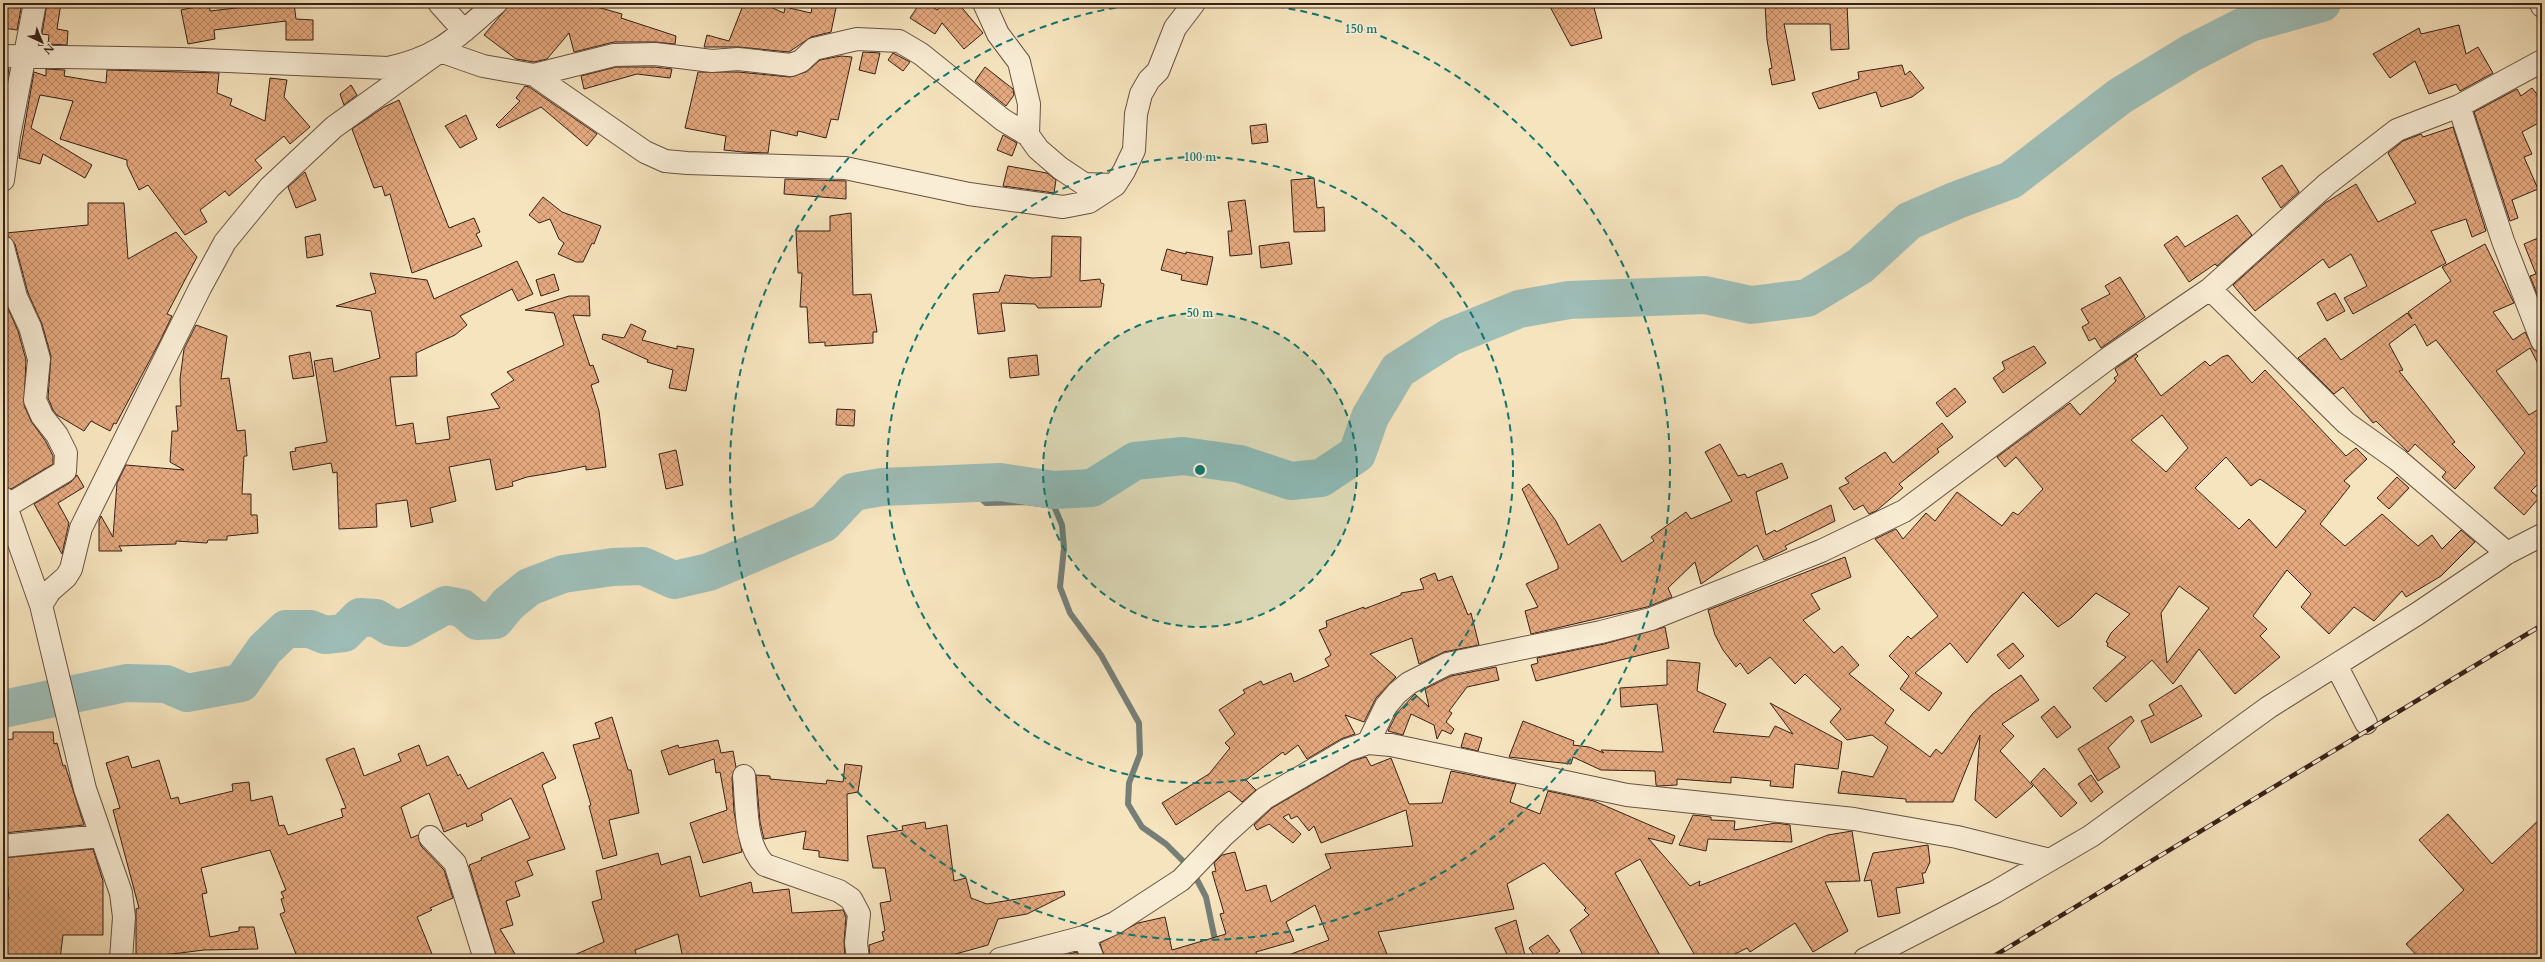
<svg xmlns="http://www.w3.org/2000/svg" width="2545" height="962" font-family="Cardo,serif">
	<defs>
		<pattern id="building-cross-hatch" width="8" height="8" patternUnits="userSpaceOnUse"><rect width="8" height="8" fill="#e5a97f"/><path d="M0 0l8 8M0 8l8-8" fill="none" stroke="#ba8967"/></pattern>
	</defs>
	<rect width="100%" height="100%" fill="#f6e4be"/>
	<filter id="stains"><feTurbulence type="fractalNoise" baseFrequency=".005" numOctaves="4"/><feColorMatrix values="0 0 0 0 .2 0 0 0 0 .09 0 0 0 0 .02 0 0 0 .5 -.17"/></filter>
	<radialGradient id="worn" r=".72"><stop offset=".6" stop-color="#630" stop-opacity="0"/><stop offset="1" stop-color="#630" stop-opacity=".3"/></radialGradient>
	<g fill="none" stroke-linecap="round" stroke-linejoin="round">
		<path stroke="#757f78" stroke-width="6" d="M964,483L986,503L1025,502L1054,506L1062,525L1064,548L1060,587L1070,613L1101,655L1139,723L1140,754L1129,783L1128,804L1142,827L1166,844L1185,863
			M1194,874L1206,897L1219,959"/>
		<path stroke="#9ebeb8" stroke-width="38" d="M3,709L126,683L166,684L187,693L241,683L265,649L286,629H310L325,635L344,633L360,617L376,618L391,627L404,628L446,605L462,608L477,621L495,620L508,604L529,587L563,574L613,567L643,566L674,580L709,572L824,523L853,492L882,487L1000,482L1054,490L1092,488L1135,461L1183,456L1240,464L1291,481L1321,478L1357,454L1370,417L1398,370L1450,337L1519,309L1569,300L1705,295L1751,305L1807,298L1860,266L1909,221L1957,200L2011,180L2120,96L2191,53L2250,23L2322,3"/>
	</g>
	<path fill="url(#building-cross-hatch)" stroke="#372118" fill-rule="evenodd" d="M3,3H22L17,30L3,28Z
		M47,3H61L57,29L68,31L67,45L48,44L49,35L42,34Z
		M279,3H294L296,19L313,20V40H286V21L214,30L215,39L188,44L181,10L209,4L210,11Z
		M511,3H583L622,14L621,18L676,36L675,44L655,42H614L574,52L569,33L547,59L534,62L516,59L484,35Z
		M744,3H761L784,13L785,7L811,13L813,3H837L831,32L811,37L789,52L739,47H704L707,35L729,41Z
		M920,3H927L937,10L945,3H958L983,33L964,49L942,23L935,34L910,18Z
		M1548,3H1595L1593,4L1602,38L1571,46Z
		M1782,3L1847,4L1849,49L1831,50L1830,24H1784L1795,80L1772,85L1769,69L1772,68L1767,40L1765,4Z
		M2459,25L2466,54L2478,47L2493,73L2460,91L2456,84L2429,94L2415,61L2390,78L2373,54L2419,28L2421,34Z
		M863,52L880,53L875,74L859,70Z
		M893,53L910,62L903,71L888,60Z
		M841,56L852,57L838,120L831,119L826,138L798,131L797,136L771,130L768,153L743,152L724,150L726,136L685,128L698,72H738L790,77L806,72L820,60Z
		M1902,65L1905,75L1910,71L1924,88L1912,97L1881,107L1876,92L1819,109L1812,93L1859,79L1858,72Z
		M616,67H654L672,69L670,78L637,74L584,89L581,76Z
		M985,67L1013,89L1014,95L1006,106L975,81Z
		M3,68L9,69L3,102Z
		M46,69L65,70L64,76L106,83L107,70L219,73L217,93L232,99L230,105L265,121L270,78L287,80L284,97L310,127L290,144L284,136L255,160L262,168L229,196L225,191L200,210L207,222L185,235L148,185L139,190L127,165V160L60,139L73,101L40,95L31,128L92,165L85,178L43,154L40,164L19,158L34,72L46,76Z
		M351,85L357,95L344,105L340,94Z
		M525,86L529,87L597,134L587,146L541,107L499,128L496,125L520,101L516,98Z
		M2532,88L2542,101V121L2522,132L2532,154L2524,157L2538,189L2512,200L2518,218L2510,221L2474,112L2517,89L2521,96Z
		M399,100L449,228L474,218L480,232L476,234L482,246L412,273L390,194L385,196L382,186L374,188L352,129L384,107Z
		M466,115L477,139L460,148L445,126Z
		M1266,124L1268,142L1252,144L1250,126Z
		M2453,127L2486,231L2472,237L2466,219L2431,231L2446,263L2353,314L2344,298L2367,286L2351,254L2329,268L2323,259L2255,311L2233,285L2325,203L2356,184L2378,222L2416,203L2388,153L2403,141L2421,134L2423,137Z
		M1003,135L1017,143L1012,156L997,150Z
		M2282,165L2299,192L2281,208L2262,178Z
		M1008,166L1047,173L1056,180L1054,193L1003,186Z
		M305,172L316,200L296,208L288,187Z
		M1314,178L1317,208L1324,207L1325,231L1294,232L1291,180Z
		M785,179L846,181V199L784,194Z
		M543,197L562,212L601,226L594,244L592,243L583,262H576L558,254L564,243L559,239L550,219L539,223L529,215Z
		M1245,200L1252,254L1230,256L1228,231H1232L1228,202Z
		M88,203H124L128,259L176,232L197,257L167,314L172,316L161,339L116,424L114,423L110,431L91,421L84,431L57,415L53,410L48,398L51,356L42,324L28,293L15,244L6,233L88,225Z
		M851,213L853,295L871,294L877,332H873V343L825,346V342L809,343L807,307H800L802,273H798L796,231H830V216Z
		M2237,215L2252,235L2217,266L2215,264L2189,282L2164,245L2177,236L2185,247Z
		M320,234L323,255L307,258L305,237Z
		M1052,236L1081,237L1080,281L1100,279L1101,283L1104,284L1101,307L1038,308L1035,304L1001,303L1005,331L978,334L973,294L999,292L1005,275L1033,278L1051,277Z
		M2538,238L2542,247V307L2530,276L2536,274L2524,244Z
		M1289,242L1292,264L1261,268L1259,246Z
		M2485,244L2514,303L2493,312L2513,340L2525,332L2534,350L2542,353V372L2530,348L2496,371L2529,415L2542,407V480L2531,491L2539,498L2524,515L2494,488L2525,453L2436,340L2427,346L2415,324L2389,344L2403,370L2399,371L2455,442L2452,444L2475,467L2455,489L2442,477L2446,472L2415,444L2408,452L2376,421L2373,423L2343,387L2334,394L2298,358L2325,338L2341,360L2407,313L2412,319L2408,312L2451,281L2442,267Z
		M1167,249L1186,254V252L1213,257L1207,285L1181,280L1182,275L1161,270Z
		M517,261L533,294L518,301L512,289L460,316L467,325L455,335L416,353L417,376L390,377L396,426L413,423L416,444L450,439L447,417L500,408L491,394L514,380L507,372L564,345L554,313L525,310L569,296H589L590,316L573,315L590,366L593,365L599,382L591,385L599,411L606,467L586,470V466L557,472L527,477L512,482L513,486L496,490L490,459L449,467L456,501L430,508L433,522L411,527L407,500L376,504L377,527L339,529L337,472L333,473L331,463L293,470L290,452L296,451L295,448L327,442L314,361L332,358L334,372L380,358L371,311L336,306L376,293L370,273L427,280L434,299Z
		M554,274L559,290L541,296L536,280Z
		M2120,277L2145,317L2101,348L2095,338L2089,341L2082,327L2089,323L2081,309L2110,294L2105,286Z
		M2335,293L2345,311L2327,321L2317,303Z
		M3,297L18,331L26,360L24,405L31,421L46,442L53,456V464L11,489L3,486Z
		M631,324L646,331L642,340L677,349V346L694,349L686,391L669,388L673,370L647,362L648,360L602,339L603,334L624,338Z
		M196,325L227,336L221,379L229,378L237,431L245,430L247,456H244L242,494H251V515H257L258,533L227,536V540H208L207,543L176,541V544L119,546L122,551H99V521L101,516L113,537L117,483L126,465L184,470L170,462L172,431H178L176,406H181L180,379L184,349Z
		M2034,346L2046,363L2003,393L1993,378L2005,369L2002,362Z
		M310,352L314,376L293,379L289,356Z
		M2136,354L2138,356L2135,359L2161,396L2205,361L2210,366L2222,357L2228,355L2252,383L2265,370L2346,456L2356,448L2367,459L2344,481L2350,486L2320,524L2345,546L2382,514L2418,546L2432,535L2442,549L2461,530L2475,542L2441,576L2406,597L2402,591L2374,621L2354,607L2329,634L2301,607L2311,594L2287,570L2253,616L2267,629L2260,636L2280,657L2235,694L2199,649L2173,684L2152,660L2106,702L2093,688L2126,657L2107,646L2108,643L2106,642L2111,633L2130,614L2096,593L2071,618L2058,627L2023,592L1967,663L1950,643L1915,673L1942,693L1929,711L1900,689L1909,676L1889,656L1908,636L1911,639L1938,616L1875,539L1896,529L1903,539L1926,513L1935,521L1957,492L2002,526L2013,512L2018,515L2043,489L2016,457L2005,467L1997,457L2070,403L2080,415L2116,381L2114,378L2118,375L2115,369ZM2162,415L2188,448L2166,472L2131,440ZM2226,457L2251,486L2260,479L2306,511L2276,548L2249,519L2239,529L2195,488ZM2179,586L2209,608L2167,663L2161,613Z
		M1037,355L1039,375L1010,378L1008,358Z
		M1955,388L1966,402L1947,417L1936,403Z
		M837,409L855,410L854,426L836,425Z
		M1942,423L1953,437L1937,449L1939,452L1899,484L1903,488L1876,511L1869,514L1863,505L1854,510L1839,488L1849,483L1845,478L1885,452L1893,463Z
		M1720,444L1738,476L1745,474L1747,478L1782,463L1788,478L1756,492L1766,535L1775,530L1776,532L1831,505L1835,521L1785,546L1787,549L1764,560L1757,545L1701,584L1695,562L1668,588L1672,597L1647,607L1531,634L1525,611L1538,607L1526,584L1558,569V565L1522,489L1529,484L1556,521L1568,545L1600,524L1622,562L1654,541L1651,537L1686,512L1691,519L1732,501L1705,452Z
		M676,450L683,485L666,489L659,454Z
		M77,475L84,487L58,503L69,523L62,554L34,504L71,482Z
		M2397,477L2409,488L2389,509L2377,498Z
		M1845,557L1851,577L1811,594L1820,609L1803,620L1834,653L1842,646L1859,665L1849,674L1894,710L1885,723L1930,757L1936,749L1942,754L1973,713L1992,695L2021,675L2039,700L2002,724L2014,736L2000,751L2033,786L1996,818L1975,800L1980,735L1953,802H1906V799L1838,793L1842,771L1873,777L1888,747L1872,735L1847,740L1830,722L1841,709L1805,674L1795,684L1770,657L1748,674L1740,663L1736,667L1723,650L1715,635L1708,610Z
		M1435,573L1438,581L1452,576L1468,615L1471,613L1479,645L1444,652L1419,664L1412,638L1370,654L1396,677L1376,698L1364,722L1345,715L1355,734L1341,739L1307,759L1298,745L1285,755L1283,752L1246,780L1256,790L1242,802L1229,791L1176,825L1162,803L1209,774L1230,748L1225,743L1235,734L1219,710L1245,693L1243,690L1261,681L1263,685L1291,673L1294,682L1329,666L1325,659L1331,655L1319,630L1327,627L1326,621L1364,607V609L1401,595V593L1424,589L1420,579Z
		M1665,627L1669,648L1536,681L1531,665L1538,663L1537,658L1604,644Z
		M2013,643L2024,656L2009,669L1997,655Z
		M1667,660L1700,663L1697,691L1726,704L1713,732L1769,737L1775,726L1793,734L1770,703L1842,742L1838,769L1795,764L1793,788L1770,786L1771,781L1731,777V783L1677,779V785L1658,786L1656,785L1655,771L1601,770L1573,757L1571,764L1509,757L1523,721L1574,741L1573,745L1589,747L1604,753L1601,750L1663,752L1657,704L1621,707L1620,688L1667,685Z
		M1496,667L1499,680L1467,687L1449,711L1452,713L1446,722L1454,729L1451,734L1442,730L1437,739L1434,725L1411,714L1403,735L1388,731L1397,713L1415,694L1429,707L1425,689L1451,676Z
		M2181,685L2202,716L2151,743L2141,721L2154,715L2149,705Z
		M2054,706L2071,727L2057,738L2041,717Z
		M2131,716L2134,721L2108,748L2120,767L2098,781L2078,749Z
		M612,717L628,770H631L639,813L609,820L617,855L603,859L589,806L591,805L573,745L600,738L595,723Z
		M13,732H53L54,744L57,743L63,766L65,765L84,825L3,833V740L13,739Z
		M1465,733L1482,738L1478,751L1461,747Z
		M718,740L721,753L733,751L736,767L732,777L734,812L742,852L703,863L690,823L727,810L720,772L716,773L714,759L669,775L661,751L678,745L679,748Z
		M419,745L427,766L448,756L458,776L460,774L468,789L543,752L556,778L542,785L565,849L527,861L533,875L515,882L520,896L506,901L513,925L500,929L518,959H497L469,865L482,860L481,858L530,838L511,798L481,814L483,820L467,827L466,823L444,832L429,793L401,807L411,838L418,835L421,846L444,870L453,898L430,908L432,910L417,917L434,959H298L280,914L285,912L281,899L284,898L281,892L286,890L270,850L201,868L207,893L202,894L210,937L239,931V927H254L258,949L204,950L164,955L165,959H136V909L139,908L113,810L120,808L106,763L128,756L132,768L159,760L171,799L178,797L180,804L233,791L232,784L249,782L251,801L272,796L279,826L284,825L288,835L343,817L341,809L346,808L326,759L354,748L364,776L401,761L398,754Z
		M1366,757L1371,766L1391,758L1409,804L1442,803L1451,771L1516,784L1510,802L1540,814L1548,791L1594,801L1675,836L1672,844L1648,838L1690,886L1700,881L1699,886L1828,835L1852,831L1860,881L1825,882L1848,931L1813,952L1795,923L1750,952L1747,948L1725,959H1697L1640,859L1615,873L1662,959H1585L1570,930L1589,915L1584,910L1586,908L1544,863L1507,884L1514,909L1378,932L1389,959H1283V957L1329,940L1315,905L1286,922L1294,941L1256,952L1258,959H1105L1100,943L1138,923L1165,917L1172,950L1226,934L1220,914L1224,913L1212,872L1216,871L1214,863L1222,855L1235,852L1246,891L1266,885L1271,902L1331,868L1325,854L1413,846L1406,810L1321,843L1314,826L1309,831L1297,816L1291,819L1289,814L1283,817L1301,834L1293,843L1269,824L1257,830L1254,825L1272,808L1352,761Z
		M845,764L862,766L858,792L847,794L848,861L819,857V851L803,849L806,831L764,839L760,822L756,775L770,776V779L826,784L827,780L843,782Z
		M2044,768L2077,803L2061,817L2031,782Z
		M2091,775L2103,792L2091,802L2078,784Z
		M2448,814L2492,864L2542,817V959H2420L2406,944L2464,890L2419,840Z
		M1693,815L1711,817V820L1735,821L1734,830L1776,823L1790,825L1792,842L1708,839L1706,851L1679,845Z
		M925,822L926,829L947,825L954,881L966,878L971,898L987,904L1064,891L1065,895L1027,914L998,919L988,945L952,955L953,959H870L869,945L884,940L882,932L885,931L880,903L891,901L885,868H873L867,836L903,830L902,826Z
		M1928,845L1930,862L1925,873H1922L1924,883L1896,888L1900,913L1878,917L1871,880L1864,881L1873,853Z
		M93,849L103,881V935H63L60,959H3V900L9,899L6,869H3V858Z
		M658,853L661,865L690,856L700,897L751,882L753,893L789,889L792,913L843,910L846,917L844,942L845,959H683L678,934L635,950L637,959H565L604,942L592,902L602,899L596,871Z
		M1516,920L1526,959H1509L1495,928Z
		M1548,935L1560,951L1548,959H1537L1529,948Z
		M1077,952L1079,959H1049Z"/>
	<g fill="none" stroke-linecap="round" stroke-linejoin="round">
		<defs>
			<path id="minor" d="M439,3L464,31
				M984,3L998,34L1019,62L1029,104L1028,135L1038,149L1060,168L1084,184L1115,185
				M2541,3L2542,6
				M3,56L181,59L388,68C441,57 457,36 496,3
				M534,75L614,55L655,54L712,61L738,59L791,65L801,61L814,49L857,39L899,41L921,54L1003,120L1028,135
				M2459,106L2503,241L2542,341
				M3,180L9,136L35,3
				M3,247L16,297L30,327L39,359L35,400L42,416L57,435L66,453L65,471L7,506
				M2210,289L2346,423L2398,460L2507,553
				M3,498L41,605L85,789L121,893L124,917L121,959
				M41,605L50,591L66,577L71,569L81,528L200,288L225,242L270,187L334,127L440,51L483,66L534,75L645,152L665,161L687,163L845,168L969,194L1063,207L1089,202L1115,185L1124,171L1134,150L1136,114L1141,94L1149,80L1158,71L1175,28L1194,3
				M2336,665L2366,723
				M1368,743L1386,706L1397,693L1409,683L1447,664L1601,632L1651,619L1821,551L1904,511L2110,357L2210,289L2327,184L2397,130L2459,106L2542,61
				M744,776C747,804 744,845 765,865L839,891L851,899L859,914L856,943L858,959
				M430,837L455,863L485,959
				M3,846L100,836
				M1084,937L1093,959
				M1000,959L1084,937L1115,923L1181,880L1224,835L1265,798L1347,750L1368,743L1391,745L1627,795L1854,819L1957,837L2050,860
				M1865,959L1995,892L2091,836L2269,707L2417,614L2507,553L2542,535"/>
		</defs>
		<use href="#minor" stroke="#675242" stroke-width="24"/>
		<use href="#minor" stroke="#f9edd5" stroke-width="22"/>
		<defs>
			<path id="rail" d="M1989,959L2542,625"/>
		</defs>
		<use href="#rail" stroke="#372118" stroke-width="4.5"/>
		<use href="#rail" stroke="#f9edd5" stroke-width="3" stroke-dasharray="9" stroke-linecap="butt"/>
	</g>
	<circle cx="1200" cy="470" r="157" fill="#0f766e" fill-opacity=".12"/>
	<g fill="none" stroke="#0f766e" stroke-width="2" stroke-dasharray="7 5">
		<circle cx="1200" cy="470" r="157"/>
		<circle cx="1200" cy="470" r="313"/>
		<path d="M1253 3A470 470 0 1 1 1147 3"/>
	</g>
	<circle cx="1200" cy="470" r="6" fill="#0f766e" stroke="#f9edd5" stroke-width="2"/>
	<g font-size="12" text-anchor="middle" font-weight="bold" fill="#0f766e" stroke="#f9edd5" stroke-width="3.5" stroke-linejoin="round" paint-order="stroke">
		<text x="1361" y="33">150 m</text>
		<text x="1200" y="161">100 m</text>
		<text x="1200" y="317">50 m</text>
	</g>
	<rect width="2545" height="962" fill="none" stroke="#f6e4be" stroke-width="16"/>
	<rect x="4" y="4" width="2537" height="954" fill="none" stroke="#372118" stroke-width="2"/>
	<rect x="8" y="8" width="2529" height="946" fill="none" stroke="#372118"/>
	<g transform="translate(42 42) rotate(136)" stroke="#f9edd5" stroke-width="3" paint-order="stroke">
	<path d="M0-3L7 15L0 10L-7 15Z" fill="#372118"/>
	<text y="-6" font-size="11" font-weight="bold" text-anchor="middle" fill="#372118">N</text>
	</g>
	<rect width="100%" height="100%" filter="url(#stains)"/>
	<rect width="100%" height="100%" fill="url(#worn)"/>
</svg>
